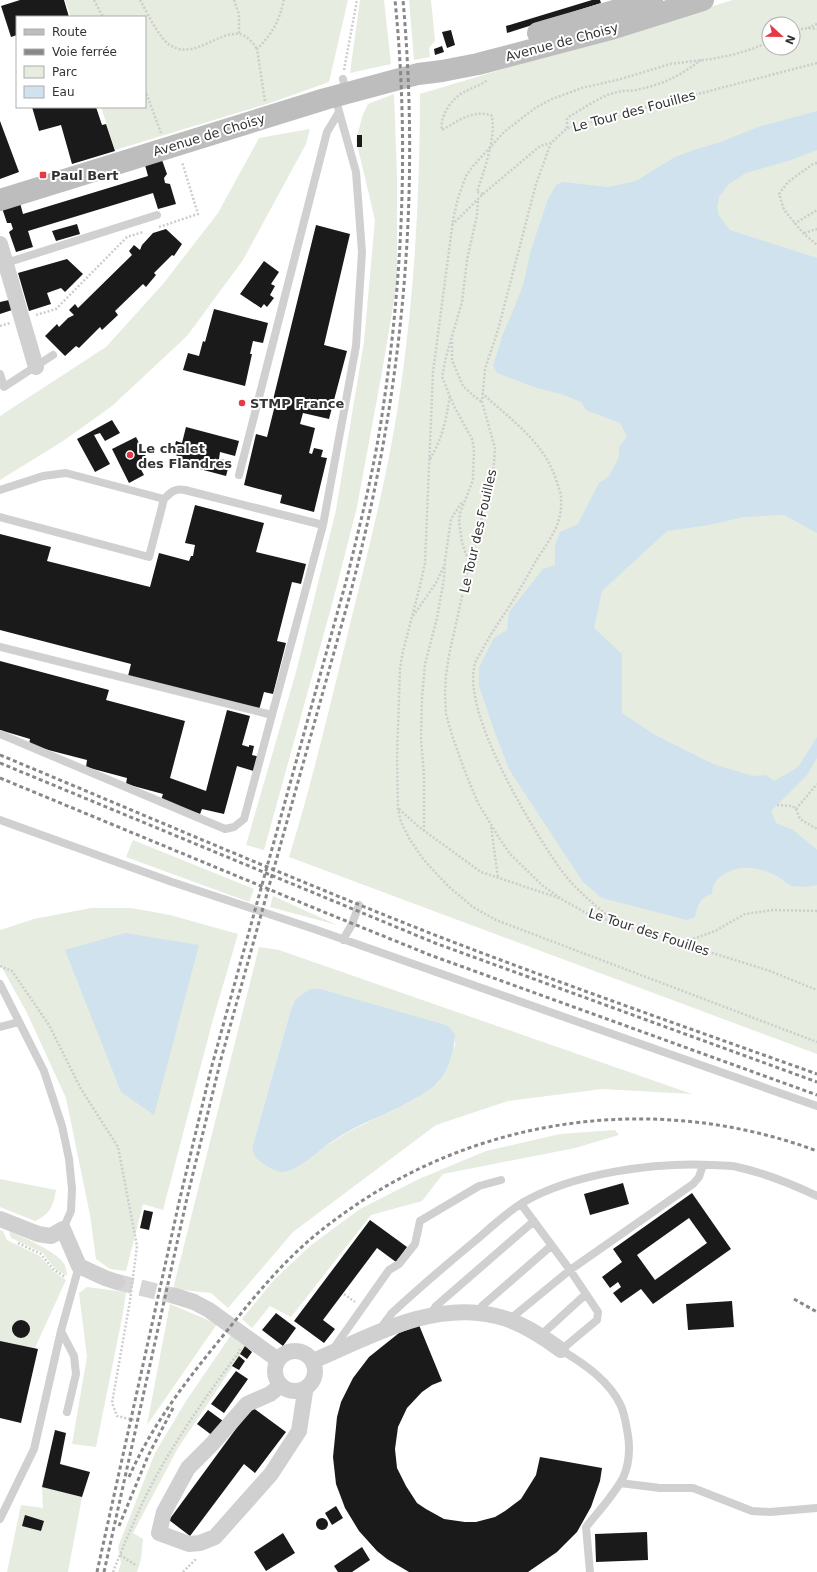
<svg xmlns="http://www.w3.org/2000/svg" width="817" height="1572" font-family="'DejaVu Sans',sans-serif">
	<rect width="100%" height="100%" fill="#fff"/>
	<path fill="#e6ecdf" fill-rule="evenodd" d="M65,0H348L329,82L270,103L115,150L101,107H145V17H71Z
		M360,0H384L391,64L350,73Z
		M409,0H431L435,41L429,48L430,57L414,60Z
		M733,0H817V1054L289,857C310,790 326,721 343,653C365,562 390,471 402,378C415,284 420,189 420,94ZM769,24H793V48H769Z
		M394,94L397,175V283L382,372L357,507L334,597L264,850L246,845L296,672L336,510L364,342L375,220L356,140L363,114L368,104Z
		M310,129L306,144L243,260L187,336L112,406L63,441L0,480V416L106,347L163,284L218,213L259,138Z
		M133,840L254,889L249,902L126,857Z
		M273,896L337,925L270,907Z
		M91,908H131L170,915L238,934L212,1023L163,1210L143,1204L126,1271L110,1269L96,1259L90,1215L66,1098L27,1013L0,964V930L34,919Z
		M259,947L279,950L692,1094L602,1089L508,1101L436,1125L293,1232L228,1308L211,1293L173,1289ZM295,1000L455,1034V1045L438,1083L413,1100L348,1132L297,1165L253,1145L291,1009Z
		M615,1130L619,1135L575,1148L443,1174L422,1201L371,1215L291,1317L270,1306L252,1328L242,1319L273,1281L310,1246L360,1209L419,1179L486,1151L560,1134Z
		M0,1179L56,1190C53,1207 50,1214 35,1221L0,1207Z
		M0,1230L3,1231L7,1240L40,1256L53,1271L66,1280L34,1350L0,1342Z
		M9,1231C25,1238 51,1249 62,1261C66,1266 67,1271 67,1276L55,1269L43,1253L11,1238Z
		M87,1287L126,1292L123,1313L96,1447L72,1444L87,1357L79,1293Z
		M170,1304L217,1324L147,1425Z
		M231,1335L247,1345L178,1448L133,1533L143,1539L141,1559L137,1572H118L121,1563L118,1547L155,1453L186,1401Z
		M42,1487L82,1497L68,1572H7L21,1505L43,1508Z"/>
	<path fill="#cfe2ee" d="M817,111V150L791,160L746,173L729,184L719,197L717,207L719,216L730,230L817,258V533L784,515L743,517L709,525L667,531L602,591L594,628L622,654V713L655,735L713,764L753,776L766,775L774,781L798,767L817,737V758L807,775L771,811L776,823L793,830L817,850V885C811,887 799,887 792,886C787,884 782,879 777,876C759,867 741,864 724,874C716,879 712,885 712,894C699,898 698,905 695,917L687,920L602,898L583,882L510,771L495,733L479,686V667L494,638L507,630L509,612L543,569L555,565V545L560,532L578,524L599,483L609,476L619,457V447L627,437L620,423L586,410L581,402L564,395L537,388L497,373L493,366L503,334L515,306L523,285L531,250L548,199L556,185L563,182L608,187L636,181L675,157L694,150L721,142L758,127Z
		M125,933L199,945L154,1115L121,1092L65,950Z
		M310,989H320L439,1023L448,1026L455,1034C455,1048 448,1072 438,1082C434,1087 427,1091 421,1095C393,1113 360,1122 333,1141C319,1150 300,1169 284,1172C275,1173 254,1160 253,1151C252,1149 253,1147 253,1145L291,1009L295,1000Z"/>
	<path fill="#1a1a1a" fill-rule="evenodd" d="M20,0H64L69,17H17V35L11,37L1,6Z
		M592,0H600L601,3L507,33L506,26Z
		M451,30L455,45L447,48L442,32Z
		M442,46L444,52L435,55L434,49Z
		M32,107H96L102,125L106,124L115,151L72,164L61,125L39,131Z
		M0,121L19,172L0,179Z
		M357,135H362V147H357Z
		M162,160L167,174L164,178L165,183L170,184L176,204L158,209L153,193L28,231L33,247L16,252L9,232L13,229L11,223H7L2,208L20,203L23,214L148,176L145,165Z
		M77,224L80,234L56,241L52,231Z
		M316,225L350,234L324,345L347,351L329,419L303,413L300,424L315,428L309,453L312,454L314,448L323,450L321,457L327,458L314,512L280,503L282,495L244,485L256,434L267,437L275,405L272,404Z
		M166,229L182,244L174,256L172,255L154,273L156,275L146,287L143,284L115,311L118,315L102,330L100,327L79,348L76,346L65,356L45,336L57,324L59,327L68,318L74,315L69,310L75,304L78,308L132,255L129,251L134,245L140,250L142,245L153,233Z
		M67,259L83,274L65,292L61,288L47,293L51,304L29,311L18,273Z
		M264,261L279,272L271,284L275,286L270,295L274,298L267,307L264,304L261,308L240,294Z
		M9,300L12,310L0,314V302Z
		M214,309L268,323L263,343L253,341L250,354H252L245,386L183,370L188,353L199,356L203,341L205,342Z
		M112,420L120,433L105,441L100,433L94,435L110,464L95,472L77,439Z
		M186,427L239,441L235,456L220,452L219,459L230,461L226,476L177,463L178,456L173,454L176,441L182,443Z
		M136,437L148,461L139,466L144,475L129,483L112,449Z
		M195,505L264,523L256,552L306,564L301,584L292,582L277,641L286,643L273,694L264,692L259,710L128,676L131,664L0,630V534L51,547L47,561L150,587L159,553L189,561L191,556H193L195,545L185,543Z
		M0,661L109,690L106,700L185,721L170,778L206,791L227,710L250,716L242,745L249,747V745L254,746L252,755L261,757L257,772L237,766L224,814L202,809L200,814L161,800L163,794L126,784L127,778L86,767L87,760L29,745L30,739L0,730Z
		M623,1183L629,1204L590,1215L584,1194Z
		M692,1193L731,1249L653,1304L641,1289L621,1303L613,1293L621,1287L618,1282L610,1288L602,1277L622,1262L613,1249ZM689,1218L707,1243L655,1280L637,1255Z
		M144,1210L153,1212L149,1230L140,1228Z
		M370,1220L407,1247L396,1262L377,1248L323,1320L335,1329L324,1343L294,1321Z
		M732,1301L734,1327L688,1330L686,1304Z
		M276,1313L296,1328L283,1346L262,1330Z
		M12 1329a9 9 0 1 1 18 0a9 9 0 1 1-18 0Z
		M419,1325L442,1381L432,1385L422,1392L407,1408L398,1427L395,1449L397,1468L406,1486L417,1503L426,1509L444,1519L465,1522H476L495,1517L505,1511L521,1499L536,1475L540,1457L602,1468L600,1481L591,1507L577,1532L557,1552L528,1572H409L387,1559L377,1551L359,1531L345,1508L336,1484L333,1457L337,1417L341,1402L353,1378L369,1357L399,1333Z
		M0,1341L38,1349L21,1423L0,1418Z
		M245,1346L252,1352L247,1359L240,1354Z
		M239,1356L245,1361L239,1370L232,1366Z
		M236,1371L248,1379L224,1413L211,1404Z
		M252,1407L286,1432L255,1473L244,1464L190,1536L169,1520Z
		M208,1410L223,1421L213,1436L197,1424Z
		M55,1430L66,1433L60,1464L90,1472L82,1497L42,1487Z
		M336,1506L343,1518L332,1525L325,1513Z
		M25,1515L44,1521L41,1531L22,1526Z
		M316 1524a6 6 0 1 1 12 0a6 6 0 1 1-12 0Z
		M647,1532L648,1560L596,1562L595,1534Z
		M283,1533L295,1553L266,1571L254,1552Z
		M362,1547L370,1560L352,1572H338L334,1566Z"/>
	<g fill="none" stroke-linecap="round" stroke-linejoin="round">
		<path stroke="#d6d6d6" stroke-width="16" stroke-dasharray="16 8" stroke-linecap="butt" d="M117,1282L175,1296"/>
		<path stroke="#cdcdcd" stroke-width="2.5" stroke-dasharray="2 2" stroke-linecap="butt" d="M94,0L103,17
			M140,0C148,14 155,30 166,42C190,64 217,31 239,34C247,35 253,43 257,49
			M234,0L239,14V34
			M808,28L817,24
			M793,30L808,28L817,29
			M769,42L752,49L732,55L711,59L670,64L621,79L582,88L552,99L535,108L504,132L473,166L466,176L458,198L453,220L433,372L425,563L419,590L403,651L400,668L397,756L398,809L401,822L409,838L423,859L449,887L473,907L496,920L817,1042
			M817,63L567,128L551,143L536,184L498,330L485,369L482,402L495,448L494,464L492,479L469,565L449,655L446,675L445,693L446,714L452,735L464,769L478,803L498,836L510,854L543,886L563,900L588,914L770,971L817,990
			M344,70L357,0
			M145,90L161,133
			M265,101L257,49C273,33 279,21 284,0
			M567,128V119L570,116C585,108 601,95 618,92C624,90 630,91 636,90C664,84 678,77 701,60
			M817,163L813,164L788,182L779,194L784,210L803,233L817,245
			M483,194L477,192C483,174 498,132 491,115C472,110 458,121 442,130C439,117 452,98 464,92C471,88 479,86 486,81V80
			M794,224L817,210
			M452,225L483,194L540,146L551,143
			M159,227L198,214L182,162
			M804,233L817,229
			M36,315L56,309L127,237L143,232
			M0,326L10,323
			M452,342V360L463,386L475,397L482,402
			M482,393C511,420 546,443 557,483C559,488 561,494 561,498C563,523 550,539 537,559C529,573 521,588 512,602C502,618 491,633 482,650C480,655 476,659 475,664C461,712 531,827 559,867C574,889 595,905 615,922
			M430,459C443,437 446,420 450,395
			M445,561L451,519L462,502
			M469,564L462,542L459,522L460,513L473,480L474,449L472,439L454,406L442,377L446,357L462,302L467,260L477,215L478,200
			M413,616L436,583L444,566
			M777,805L792,806L796,809L800,819L817,829
			M399,809L419,827L481,872L559,898
			M796,809L817,784
			M491,827L498,878
			M424,831V776L421,739L422,698L425,664L437,618L444,579L445,560
			M682,943L715,931L745,914L773,910L817,911
			M0,966L12,971L49,1025L81,1089L118,1147L137,1246L130,1301L112,1403L117,1416L138,1421
			M18,1243L41,1254L53,1269L65,1277
			M344,1294L355,1302
			M316,1384L320,1373
			M120,1555L137,1566
			M113,1572C128,1535 143,1498 163,1464C186,1425 212,1388 239,1352L240,1349
			M183,1572L195,1560V1558"/>
		<path stroke="#d0d0d0" stroke-width="8" d="M343,79L346,93
			M6,263L157,215
			M0,374L4,387L53,355
			M239,475L327,132L339,112
			M0,490L43,476L66,473L164,499C171,492 175,488 185,490L323,525
			M0,517L149,557L164,499
			M0,647L272,715
			M0,734L225,829L234,827L244,819L323,525L356,346L362,252L356,172L335,97
			M0,820L172,882L314,929L817,1106
			M343,940L352,924L359,905
			M0,984L44,1071L62,1126L69,1159L72,1189L71,1211L63,1229
			M0,1027L19,1022
			M521,1204L570,1270L598,1312L597,1320L561,1350C583,1363 610,1381 621,1406C625,1415 626,1425 628,1435C630,1449 629,1465 623,1478C613,1496 599,1511 586,1527L590,1572
			M477,1313L482,1306L551,1246
			M429,1316L436,1306L534,1221
			M510,1321L515,1315L570,1270L693,1184L699,1177L703,1165
			M380,1329L392,1313C419,1288 447,1264 475,1241C490,1228 505,1214 522,1203C573,1173 655,1162 713,1165C721,1166 730,1165 737,1167C765,1173 792,1184 817,1196
			M61,1331L74,1356L76,1374L67,1412
			M540,1336L586,1294
			M338,1349L336,1345L389,1270L399,1264L415,1244L420,1221L479,1186L501,1180
			M620,1483L660,1488H693L752,1511L770,1512L817,1508
			M0,1519L34,1449L61,1331L79,1266"/>
		<path stroke="#d0d0d0" stroke-width="16" d="M0,244L36,367
			M0,1219L38,1234L51,1236L63,1229L79,1266L105,1278L117,1282
			M175,1296L194,1302L209,1310L278,1360
			M275 1371a20 20 0 1 1 40 0a20 20 0 1 1-40 0Z
			M313,1361C370,1337 432,1300 496,1316C519,1321 542,1336 561,1350
			M281,1385L270,1394L247,1404L213,1443L188,1468L164,1512L159,1533L189,1544L200,1543L215,1537L271,1474L299,1431L305,1392L304,1389"/>
		<path stroke="#bdbdbd" stroke-width="22" d="M538,33L652,0
			M0,200L325,99L418,74L442,71L478,64L614,28L703,0"/>
		<path stroke="#888" stroke-width="3" stroke-dasharray="4 3" stroke-linecap="butt" d="M0,755C147,816 292,879 440,937C565,985 691,1029 817,1074
			M0,763L435,943L817,1082
			M0,778L319,910L430,955L817,1095
			M794,1299L817,1312
			M129,1477C152,1425 186,1381 222,1337C258,1292 289,1253 336,1219C474,1116 656,1091 817,1151
			M119,1526L148,1456L173,1408
			M97,1572L180,1198L211,1069L347,578C360,524 374,470 382,415C403,278 409,138 395,0
			M104,1572L187,1198L221,1059L351,591C402,394 421,203 403,0"/>
	</g>
	<g fill="#e63946" stroke="#fff" stroke-width="1.5">
		<rect x="39" y="171" width="8" height="8" rx="2"/>
		<circle cx="242" cy="403" r="4"/>
		<circle cx="130" cy="455" r="4"/>
	</g>
	<g text-anchor="middle" dominant-baseline="central" stroke-width="4" stroke-linejoin="round" paint-order="stroke">
		<g font-size="13" fill="#333" stroke="#fff">
			<text transform="translate(562 42) rotate(-15)">Avenue de Choisy</text>
			<text transform="translate(634 111) rotate(-15)">Le Tour des Fouilles</text>
			<text transform="translate(209 135) rotate(-17)">Avenue de Choisy</text>
			<text transform="translate(478 531) rotate(-77)">Le Tour des Fouilles</text>
			<text transform="translate(649 932) rotate(18)">Le Tour des Fouilles</text>
		</g>
		<g font-size="13" font-weight="bold" fill="#333" stroke="#fff" text-anchor="start">
			<text x="51" y="175">Paul Bert</text>
			<text x="250" y="403">STMP France</text>
			<text x="138" y="448">Le chalet<tspan x="138" dy="15">des Flandres</tspan></text>
		</g>
	</g>
	<rect x="16" y="16" width="130" height="92" fill="#ffffff" stroke="#adadad"/>
	<rect x="24" y="29" width="20" height="6" fill="#bdbdbd" stroke="#adadad"/>
	<text x="52" y="36" font-size="12" fill="#333333">Route</text>
	<rect x="24" y="49" width="20" height="6" fill="#888888" stroke="#adadad"/>
	<text x="52" y="56" font-size="12" fill="#333333">Voie ferrée</text>
	<rect x="24" y="66" width="20" height="12" fill="#e6ecdf" stroke="#adadad"/>
	<text x="52" y="76" font-size="12" fill="#333333">Parc</text>
	<rect x="24" y="86" width="20" height="12" fill="#cfe2ee" stroke="#adadad"/>
	<text x="52" y="96" font-size="12" fill="#333333">Eau</text>
	<g transform="translate(781 36) rotate(112)"><circle r="19" fill="#ffffff" stroke="#adadad"/>
	<path d="M0-3L7 15L0 10L-7 15Z" fill="#e63946"/>
	<text y="-6" font-size="11" font-weight="bold" text-anchor="middle" fill="#333333">N</text>
	</g>
</svg>
